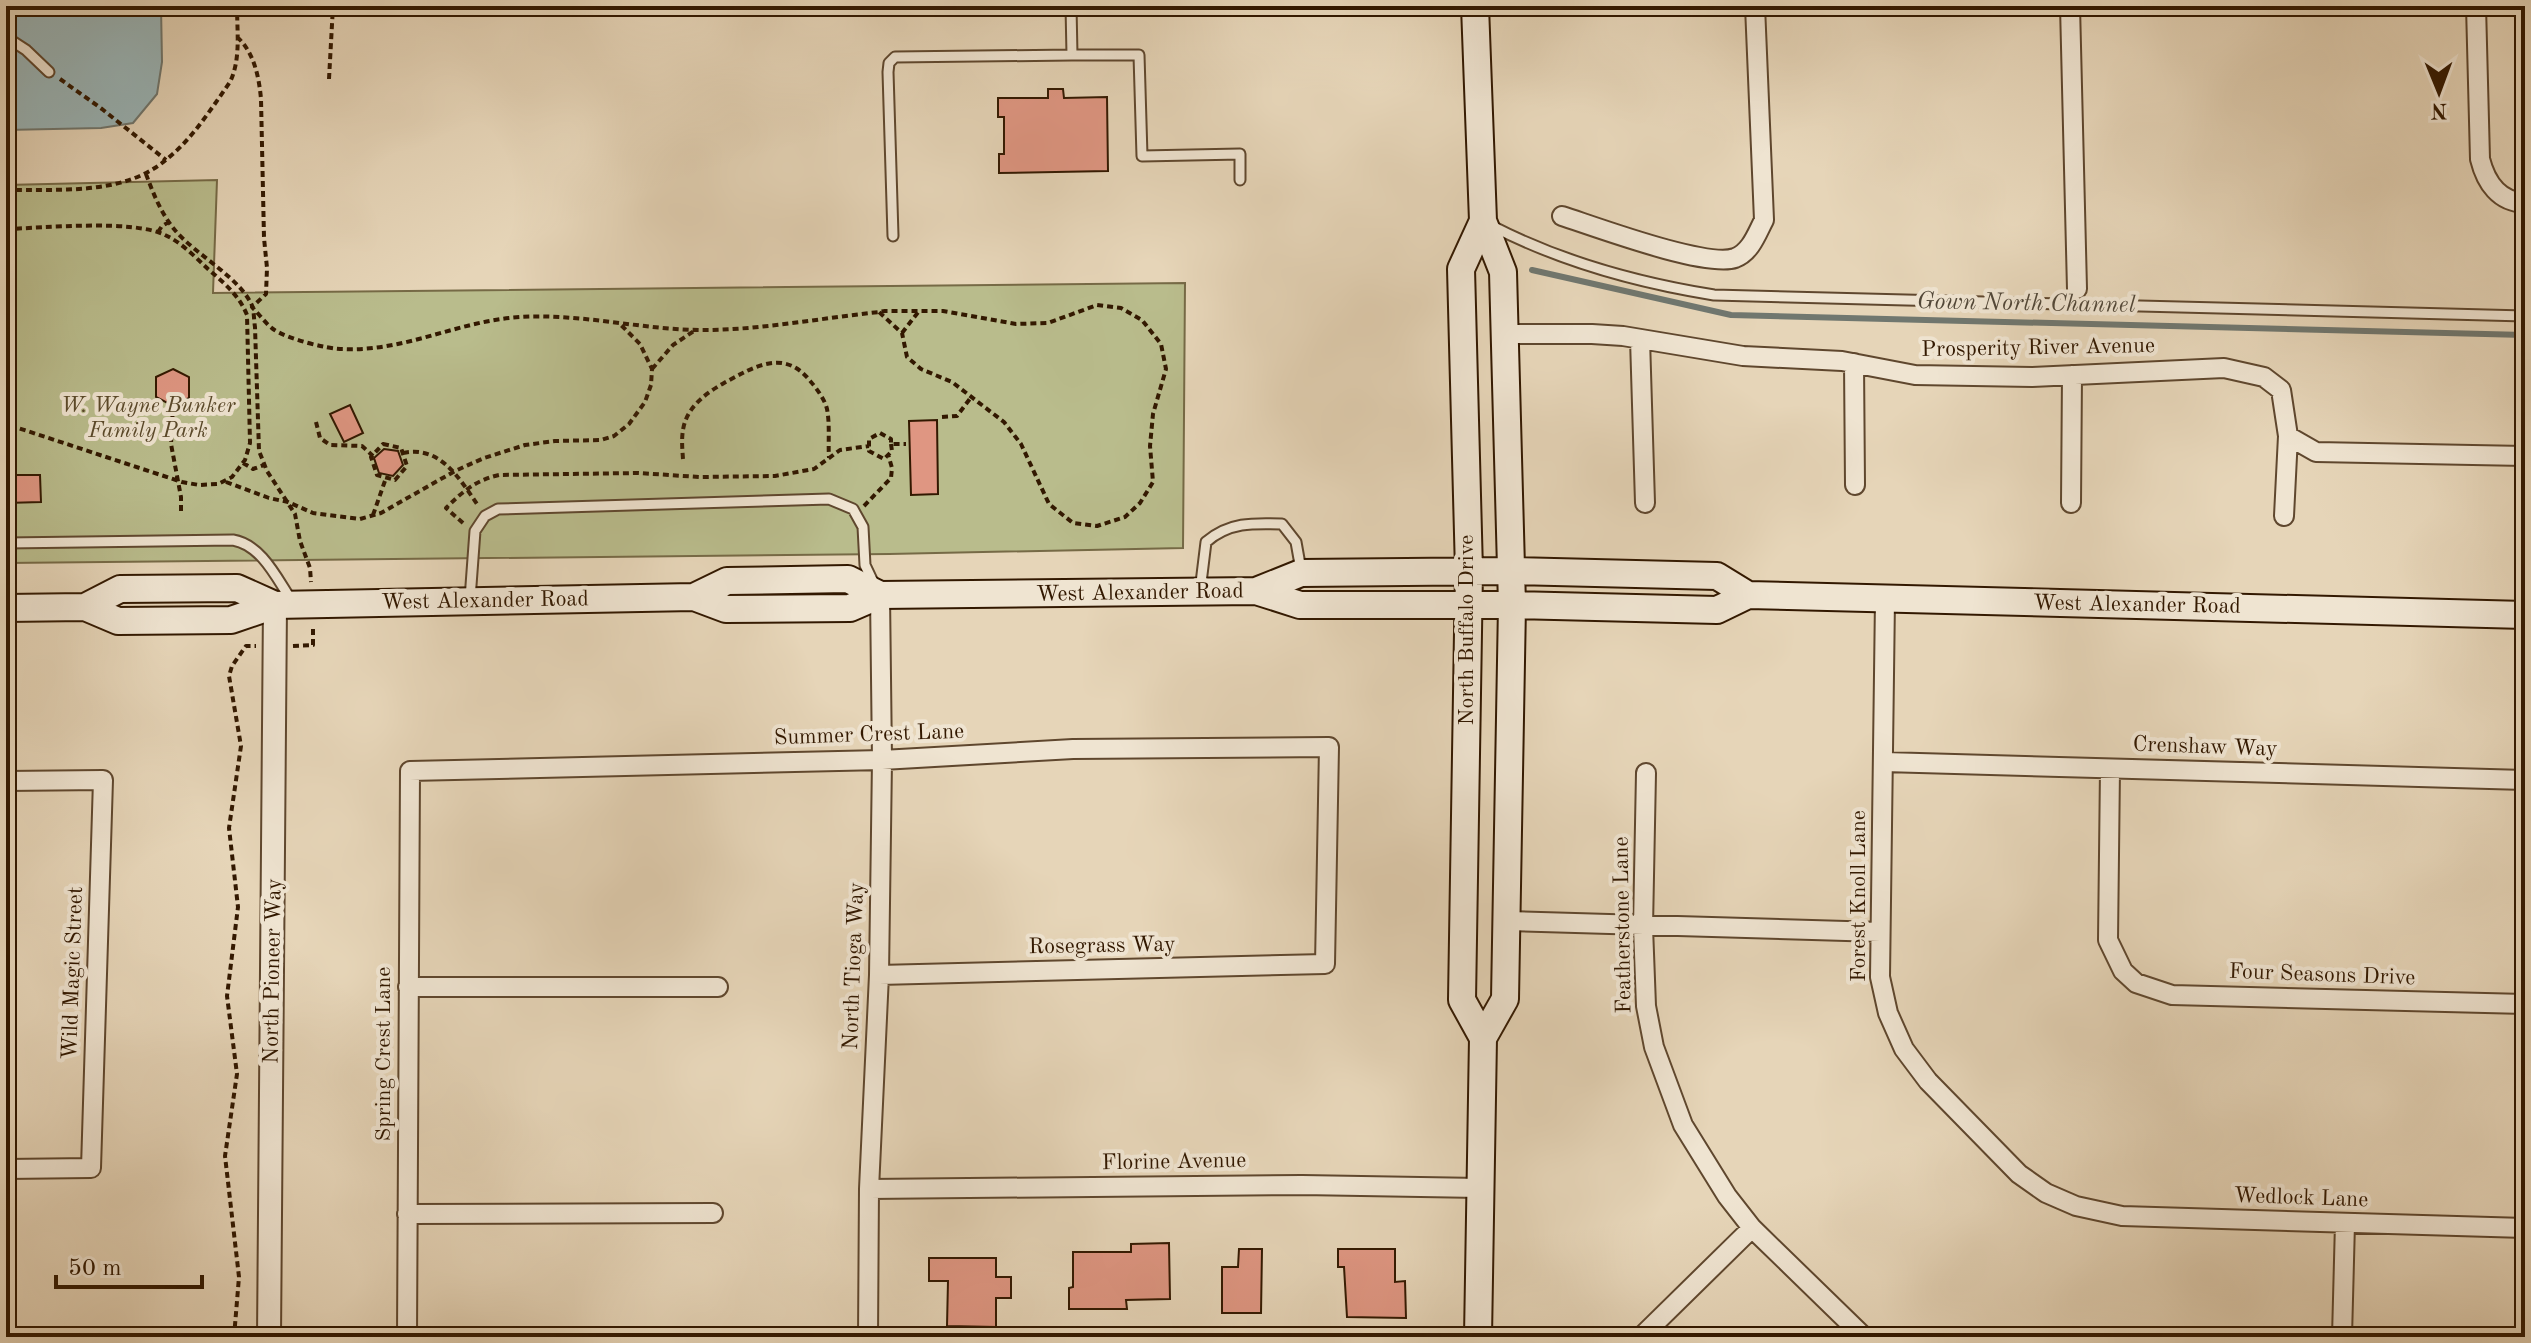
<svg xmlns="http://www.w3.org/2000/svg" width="2531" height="1343" font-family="'Old Standard TT',serif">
	<rect width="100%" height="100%" fill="#e6d5b8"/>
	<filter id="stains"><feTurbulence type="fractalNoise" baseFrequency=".0025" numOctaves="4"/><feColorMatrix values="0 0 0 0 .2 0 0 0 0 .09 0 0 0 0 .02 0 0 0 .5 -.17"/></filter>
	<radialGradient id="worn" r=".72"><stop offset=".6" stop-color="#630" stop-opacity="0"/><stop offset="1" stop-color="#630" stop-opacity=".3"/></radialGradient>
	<path fill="#b9bc8c" stroke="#766a46" stroke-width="2" d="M217,180L213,293L1185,283L1183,548L889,554L6,563V185Z"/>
	<path fill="#9ab6b9" stroke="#70776f" stroke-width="2" d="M6,6H161L162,62L157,94L133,123L101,128L6,130Z"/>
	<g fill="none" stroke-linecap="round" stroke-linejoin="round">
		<path stroke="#70776f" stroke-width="6" d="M1532,270L1731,315L2525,335"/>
	</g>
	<path fill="#df9682" stroke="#321800" stroke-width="2" d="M1048,89H1063L1064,98L1107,97L1108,171L999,173V154H1004V117H998V98H1048Z
		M173,369L189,377V398L173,406L156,397V377Z
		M350,405L363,433L344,442L330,414Z
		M937,420L938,494L911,495L909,421Z
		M384,449L398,451L403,465L393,476L379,473L374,458Z
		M6,475H40L41,502L6,503Z
		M1169,1243L1170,1299L1126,1300L1127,1309H1069V1288L1073,1287V1252H1131V1244Z
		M1239,1249H1262L1261,1313H1222V1267H1238Z
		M1338,1249H1395V1282L1405,1281L1406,1318L1347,1317L1344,1267H1338Z
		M929,1258H996V1277H1011V1298H996V1327L947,1326L948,1281H929Z"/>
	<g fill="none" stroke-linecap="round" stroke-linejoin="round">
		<defs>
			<path id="service" d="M6,37L26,50L49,72
				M1072,55H1139L1142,156L1240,154V180
				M1492,226C1560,261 1639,283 1714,295L2525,316
				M893,236L888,72L889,63L895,57L1072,55L1071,6
				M6,543L233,540C262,545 277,579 292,601
				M1200,591L1206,542C1229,522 1253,523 1282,524L1296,542L1301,570
				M470,599L475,531L485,516L498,509L829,499L853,509L863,527L865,565L874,584"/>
			<path id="minor" d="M2070,6L2077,289
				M2476,6L2480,159C2486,183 2499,202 2525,203
				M1562,216C1596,227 1706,268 1735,258C1751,252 1757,233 1764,220L1755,6
				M1505,334H1592L1623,336L1743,356L1842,361L1915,375L2032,377L2224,368L2264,377L2281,390L2288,436L2316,452L2525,456
				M1640,339L1645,503
				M1854,363L1855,485
				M2071,503L2072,375
				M2284,516L2288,436
				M1885,599L1880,977L1888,1013L1904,1049L1928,1081L2019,1174L2046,1193L2076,1206L2122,1216L2525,1228
				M1884,762L2525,780
				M2110,769L2108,940L2123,971L2136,983L2172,995L2525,1004
				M1646,773L1643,927L1646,1006L1654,1047L1683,1125L1727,1196L1752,1228L1864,1337
				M6,781L103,780L91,1168L6,1169
				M1508,921L1880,932
				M408,987H718
				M869,1189L1302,1185L1480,1188
				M407,1214L713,1213
				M407,1337L410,771L882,760L1073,749L1329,747L1325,964L879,975
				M868,1337L869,1189L879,975L882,760L880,595
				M1641,1337L1752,1228
				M2342,1337L2345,1223"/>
			<path id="tertiary" d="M269,1337L275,605"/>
			<path id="secondary" d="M1475,6L1483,221L1503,272L1512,605L1505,999L1483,1038L1478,1337
				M1483,221L1461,269L1469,571L1462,1000L1483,1038
				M1256,591L1301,573L1511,571L1717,576L1748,595
				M694,597L727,581L848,579L880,595
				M85,607L120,589L237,588L275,605
				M6,608L85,607L118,621L231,620L275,605L694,597L726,609L850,608L880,595L1256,591L1300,605H1512L1717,610L1748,595L2525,615"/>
		</defs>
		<use href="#service" stroke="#5f472e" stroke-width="13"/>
		<use href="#minor" stroke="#5f472e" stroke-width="22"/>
		<use href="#tertiary" stroke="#5f472e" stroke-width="26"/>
		<use href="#secondary" stroke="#321800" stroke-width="30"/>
		<path stroke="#321800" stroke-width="4" stroke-dasharray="6 4" stroke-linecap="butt" d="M237,37C254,52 259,77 261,99L264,238L267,268L266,294L252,307C259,314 266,324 273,329C287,339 327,349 343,349C401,352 453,324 509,318C574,311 639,330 703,330C761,330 821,318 879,312L885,311H943L1016,324L1048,323L1097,305L1121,308L1142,320L1161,344L1166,369L1153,414L1150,446L1153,482L1140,503L1125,517L1097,526L1073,523L1049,504L1021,444L1004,422L952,382L921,369L907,357L902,333L879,312
			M60,79L102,109L166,160
			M329,79L333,6
			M146,174C153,193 161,213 174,229C195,255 242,278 253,308C254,314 254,321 255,327L259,451L267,471L295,514L300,541L310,568L311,582
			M6,190C59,189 124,196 167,159C193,138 211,109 230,82C241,59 237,32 237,6
			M6,229C44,228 133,219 165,235C181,242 195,257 208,269C224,283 239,295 247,315L250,443L245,460L232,477L218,484L199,485L182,482L6,424
			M158,232L162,226L169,222
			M902,333L919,311
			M652,369L673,345L694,331
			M173,406L171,444L181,497V514
			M942,417L957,416L972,396
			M316,422L320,438L330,445L362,446L373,456
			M383,444L401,448L407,466L395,480L377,475L371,457Z
			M891,444L892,451L884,459L869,451V439L880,433L891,439V444H906
			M403,453C440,445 459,478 477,504
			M683,459C682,446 681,433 685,422C691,404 708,392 724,383C755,366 785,348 811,382C817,389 825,400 827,409C830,424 828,442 829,458
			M243,463L253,469L264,465
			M226,482L269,498L288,502L313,513L360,519L381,513L455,471L484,458L525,445L555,441L601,440L614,436L629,424L645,402L651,385L652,369L640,344L621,325
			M864,506L891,478L892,468L888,454
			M373,515L386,478
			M463,523L446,508C462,492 476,480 499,475L638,473L700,477L775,476L814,469L840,450L869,446
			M293,646L313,645V627
			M234,1337L239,1277L225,1156L237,1074L227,996L238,907L229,828L241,746L229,676L232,666L246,646H256"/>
		<use href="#service" stroke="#efe4d1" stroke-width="9"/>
		<use href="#minor" stroke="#efe4d1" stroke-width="18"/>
		<use href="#tertiary" stroke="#efe4d1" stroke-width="22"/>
		<use href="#secondary" stroke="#efe4d1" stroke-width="26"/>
	</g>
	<g text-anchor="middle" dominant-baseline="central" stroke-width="8" stroke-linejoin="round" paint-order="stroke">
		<g font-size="22" fill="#321800" stroke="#efe4d1">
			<text transform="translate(2038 348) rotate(-1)">Prosperity River Avenue</text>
			<text transform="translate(1140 593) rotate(-1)">West Alexander Road</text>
			<text transform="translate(485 601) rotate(-1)">West Alexander Road</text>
			<text transform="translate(2137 605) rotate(1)">West Alexander Road</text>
			<text transform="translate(1467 630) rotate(-90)">North Buffalo Drive</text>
			<text transform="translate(869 735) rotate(-2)">Summer Crest Lane</text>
			<text transform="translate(2205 747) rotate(2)">Crenshaw Way</text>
			<text transform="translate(1859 896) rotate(-90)">Forest Knoll Lane</text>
			<text transform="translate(1623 925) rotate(-91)">Featherstone Lane</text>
			<text transform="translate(1102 946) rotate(-1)">Rosegrass Way</text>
			<text transform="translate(854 966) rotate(-88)">North Tioga Way</text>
			<text transform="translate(273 971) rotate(-89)">North Pioneer Way</text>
			<text transform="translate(73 973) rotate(-88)">Wild Magic Street</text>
			<text transform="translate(2322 975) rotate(2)">Four Seasons Drive</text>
			<text transform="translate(384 1054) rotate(-90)">Spring Crest Lane</text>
			<text transform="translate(1174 1162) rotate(-1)">Florine Avenue</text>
			<text transform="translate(2301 1198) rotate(2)">Wedlock Lane</text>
		</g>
		<g font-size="22" font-style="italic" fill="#5a492a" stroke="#efe4d1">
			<text x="148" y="406">W. Wayne Bunker<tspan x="148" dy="25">Family Park</tspan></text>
		</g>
		<g font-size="24" font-style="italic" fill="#514738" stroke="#efe4d1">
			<text transform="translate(2026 304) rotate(1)">Gown North Channel</text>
		</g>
	</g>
	<rect width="2531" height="1343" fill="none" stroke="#e6d5b8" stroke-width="32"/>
	<rect x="8" y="8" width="2515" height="1327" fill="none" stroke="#321800" stroke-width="4"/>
	<rect x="16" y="16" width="2499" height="1311" fill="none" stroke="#321800" stroke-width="2"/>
	<g transform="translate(2439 92) rotate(179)" stroke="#efe4d1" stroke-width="6" paint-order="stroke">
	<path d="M0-6L14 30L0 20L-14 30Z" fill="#321800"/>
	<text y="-12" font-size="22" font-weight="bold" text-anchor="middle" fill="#321800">N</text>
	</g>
	<path d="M56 1275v12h146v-12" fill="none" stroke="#321800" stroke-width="4"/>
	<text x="68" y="1275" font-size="24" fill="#321800" stroke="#efe4d1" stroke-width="6" paint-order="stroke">50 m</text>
	<rect width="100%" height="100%" filter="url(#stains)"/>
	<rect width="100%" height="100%" fill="url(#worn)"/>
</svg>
